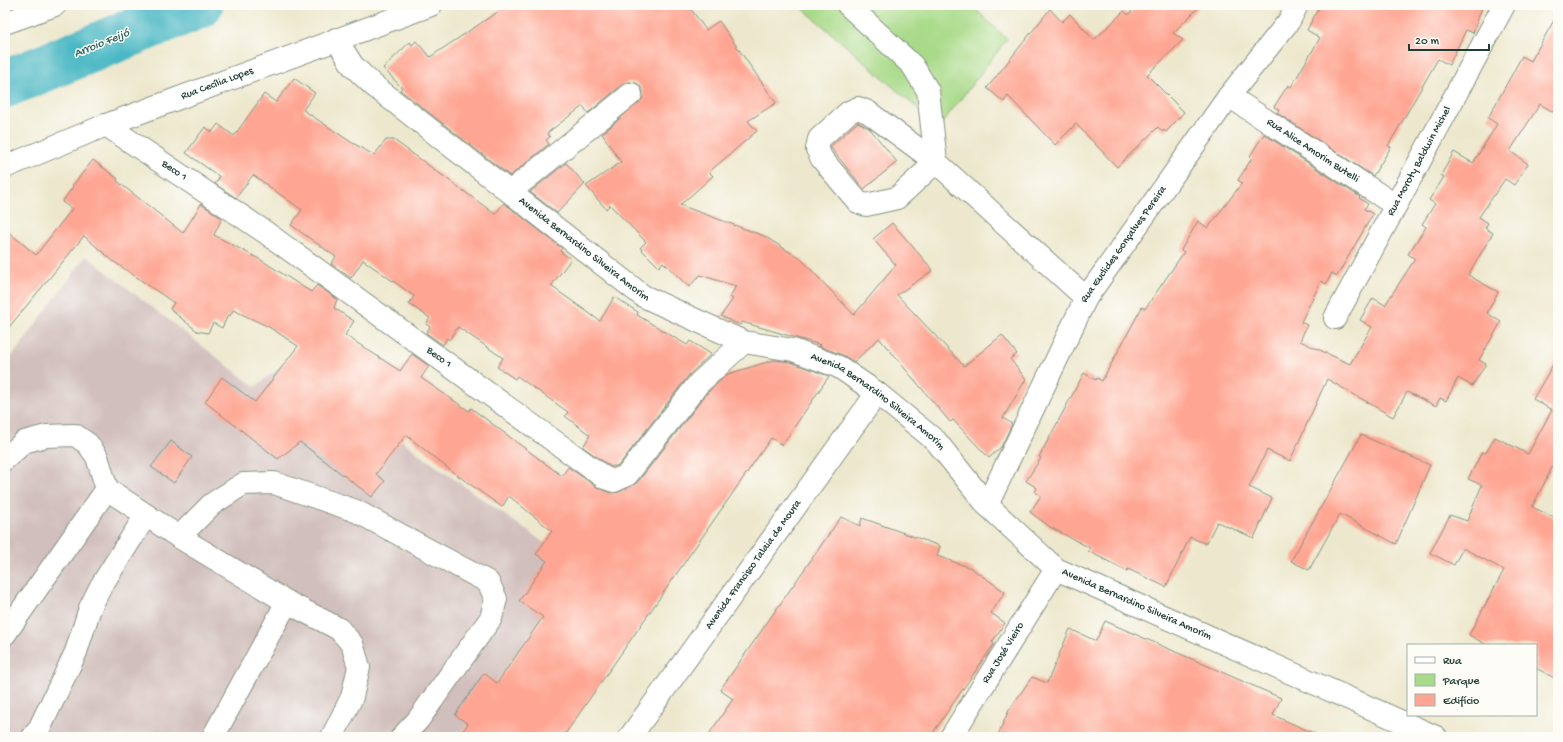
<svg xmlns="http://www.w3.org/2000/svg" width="1563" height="742" font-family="'Gochi Hand',sans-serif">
	<rect width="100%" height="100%" fill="#fdfcf7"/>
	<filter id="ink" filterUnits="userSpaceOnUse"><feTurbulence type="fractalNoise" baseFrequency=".025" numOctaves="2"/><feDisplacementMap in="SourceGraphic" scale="8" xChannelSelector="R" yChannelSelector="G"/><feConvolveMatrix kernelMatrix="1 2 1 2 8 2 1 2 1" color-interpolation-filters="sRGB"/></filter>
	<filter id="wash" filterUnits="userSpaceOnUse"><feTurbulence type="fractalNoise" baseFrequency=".012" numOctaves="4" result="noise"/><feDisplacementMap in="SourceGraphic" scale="16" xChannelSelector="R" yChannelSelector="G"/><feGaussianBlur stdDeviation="0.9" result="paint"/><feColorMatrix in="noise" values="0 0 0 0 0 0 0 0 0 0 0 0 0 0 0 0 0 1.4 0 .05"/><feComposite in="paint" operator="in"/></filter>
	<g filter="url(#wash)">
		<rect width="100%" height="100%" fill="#ede8cd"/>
		<path fill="#d1bfbd" d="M86,256L255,387L295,355L423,457L577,566L458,737H5V366Z"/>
		<path fill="#a9da89" stroke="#648c5e" d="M799,5H971L1007,39L939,127Z"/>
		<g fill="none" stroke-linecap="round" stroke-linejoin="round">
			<path stroke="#49b7c4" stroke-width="48" d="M5,84L199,5"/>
		</g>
		<g id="blocks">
			<path fill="#fea693" d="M508,5H688L706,30L719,21L776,103L748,121L757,131L709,172L713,176L680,205L764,236L801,259L854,315L896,265L873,239L892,223L933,270L897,295L964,366L1002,335L1017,354L1010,359L1026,379L1003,418L1012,424L1001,447L989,458L953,420L950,422L879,338L854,362L843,355L818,346L821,345L742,322L740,325L721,316L733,299L730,297L736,286L700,275L689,287L663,262L659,267L640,248L646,242L610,205L606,209L586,186L621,162L602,134L642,99L643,92L640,86L636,83L629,82L623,84L588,113L583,106L547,133L550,137L546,140L549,144L510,176L400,90L402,88L383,68L410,42L412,45L416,41L430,57Z
				M1138,5H1201L1173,33L1183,40L1147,75L1184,112L1166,132L1164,130L1163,132L1158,127L1117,167L1076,124L1055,145L1008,96L1004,102L987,88L1050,9L1062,22L1070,14L1094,40L1124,11L1128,15Z
				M1320,5H1483L1473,33L1466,30L1449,65L1438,59L1388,146L1391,147L1373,176L1277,113L1279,110L1274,107L1288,85L1291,87L1320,38L1307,30Z
				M1558,13V115L1540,104L1510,151L1528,164L1514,185L1505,179L1479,217L1488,223L1485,228L1493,233L1468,275L1498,292L1487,313L1501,322L1479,360L1486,364L1472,386L1458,378L1446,401L1440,398L1436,406L1407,392L1393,417L1327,379L1290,461L1267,450L1249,487L1272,498L1254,538L1217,522L1206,544L1190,537L1166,587L1128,569L1127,571L1088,551L1090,548L1050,527L1030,512L1041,496L1035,492L1037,488L1026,481L1041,458L1039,457L1084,373L1096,380L1097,378L1102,381L1142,307L1145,309L1184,252L1181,250L1198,221L1208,228L1242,183L1238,180L1252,158L1250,156L1264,134L1360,197L1359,198L1368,204L1364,209L1373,214L1337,276L1332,273L1326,284L1321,281L1301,322L1307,325L1300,341L1350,364L1372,327L1360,320L1373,298L1385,305L1415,259L1408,254L1426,227L1422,224L1435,204L1429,200L1444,177L1441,175L1454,152L1473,163L1497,124L1488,118L1522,56L1531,61Z
				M294,78L315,93L303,110L351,142L374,155L386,140H394L495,214L504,203L562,248L560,251L571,259L551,286L600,321L614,297L638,312L637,315L687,345L690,341L711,354L689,375L619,465L611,467L583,447L590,435L565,416L568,412L517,376L515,379L497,367L503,358L458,327L449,340L447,338L443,345L426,333L430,327L426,324L430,318L409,304L414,296L363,260L351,278L331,264L336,257L291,225L302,210L253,175L236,198L215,184L220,177L186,153L205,127L212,132L218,124L234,136L264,94L276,102Z
				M858,122L870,129L897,162L864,189L830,147Z
				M93,160L118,179L117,181L183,233L201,204L222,218L214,235L261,260L311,292L317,285L337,299L334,308L354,321L345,335L400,371L412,354L429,366L421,378L469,411L471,408L562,476L568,467L598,488L610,493L619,492L637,483L708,392L728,374L774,360L790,362L829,376L782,445L771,438L563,737H458L468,724L455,715L484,673L497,683L543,617L519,601L547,561L536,554L552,531L509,496L502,507L450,470L406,435L376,474L385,481L372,497L300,442L278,459L205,402L222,377L255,402L298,346L269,327L233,310L230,316L228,315L222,328L213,323L208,333L197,331L170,309L174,303L113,261L84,236L5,332V229L36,255L72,209L62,202L73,187L72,186Z
				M566,163L585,184L557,213L530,192Z
				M1558,356V456L1532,507L1558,519V680L1536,668V645H1487L1469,635L1504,570L1463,548L1454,565L1430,553L1450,515L1467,521L1482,485L1468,479L1482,452L1486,453L1495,437L1528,454L1552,410L1533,399Z
				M1361,435L1430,465L1396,544L1340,514L1309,570L1291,561Z
				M171,441L192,457L174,483L151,467Z
				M841,517L860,526L862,518L940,546L937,556L971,568L1005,592L991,613L1005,623L992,642L994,644L930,737H707L733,699L720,690Z
				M1105,621L1281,698L1273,715L1322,737H997L1009,710L1032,677L1047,683L1070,629L1096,641Z"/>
		</g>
	</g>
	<g filter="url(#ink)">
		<use href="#blocks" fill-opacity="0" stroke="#869280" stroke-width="1"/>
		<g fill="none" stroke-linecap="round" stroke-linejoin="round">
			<defs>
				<g id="minor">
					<path d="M848,5L913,66L928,91L936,162"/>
					<path d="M5,23L55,5"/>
					<path id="s1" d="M336,39L353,66L373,85L643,296L744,342L793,350L839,367L877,393L936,441L987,505L1056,569L1436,737"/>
					<path id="s2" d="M1229,96L1395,205"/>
					<path id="s3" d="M106,125L265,232L605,478L614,481L627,475L699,383L744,342"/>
					<path d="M936,162L897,198L866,205L858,202L822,159L817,149L819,139L849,112L858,108L868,112L936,162L1086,298"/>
					<path id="s4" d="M5,167L106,125L431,5"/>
					<path d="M511,191L631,94"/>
					<path id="s5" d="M1335,318L1504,5"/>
					<path d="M5,459L24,442L46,436L75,435L88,444L97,457L107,489L179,537L287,602L339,629L352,644L359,667L352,697L332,737"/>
					<path id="s6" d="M987,505L1086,298L1229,96L1289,21L1297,5"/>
					<path d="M179,537L212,504L243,484L274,483L356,511L488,582L496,599L491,618L418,720L402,737"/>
					<path d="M5,634L107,489"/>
					<path d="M33,737L39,729L76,652L90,608L101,586L146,515"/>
					<path d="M213,737L287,602"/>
					<path id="s7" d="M630,737L877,393"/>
					<path id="s8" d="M951,737L1056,569"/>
				</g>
			</defs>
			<use href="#minor" stroke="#869280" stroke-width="24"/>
			<use href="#minor" stroke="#fff" stroke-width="22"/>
		</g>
	</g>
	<g text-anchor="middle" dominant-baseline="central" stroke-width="3" stroke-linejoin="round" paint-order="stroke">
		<g font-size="11" fill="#1f3d34" stroke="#fdfcf7">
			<text stroke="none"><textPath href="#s4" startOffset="228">Rua Cecília Lopes</textPath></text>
			<text stroke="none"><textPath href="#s2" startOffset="100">Rua Alice Amorim Butelli</textPath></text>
			<text stroke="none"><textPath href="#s5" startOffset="178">Rua Moroty Baldwin Michel</textPath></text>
			<text stroke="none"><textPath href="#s3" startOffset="82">Beco 1</textPath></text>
			<text stroke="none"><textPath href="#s6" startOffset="295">Rua Euclides Gonçalves Pereira</textPath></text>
			<text stroke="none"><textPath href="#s1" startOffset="327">Avenida Bernardino Silveira Amorim</textPath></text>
			<text stroke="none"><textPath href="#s3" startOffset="406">Beco 1</textPath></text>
			<text stroke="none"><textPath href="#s1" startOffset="663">Avenida Bernardino Silveira Amorim</textPath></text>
			<text stroke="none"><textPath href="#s7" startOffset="212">Avenida Francisco Talaia de Moura</textPath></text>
			<text stroke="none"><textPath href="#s1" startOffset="998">Avenida Bernardino Silveira Amorim</textPath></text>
			<text stroke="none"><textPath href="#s8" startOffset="99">Rua José Vieiro</textPath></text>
		</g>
		<g font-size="12" font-style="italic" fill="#2c625f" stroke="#fdfcf7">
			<text transform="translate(102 44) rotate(-22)">Arroio Feijó</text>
		</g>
	</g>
	<rect width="1563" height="742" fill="none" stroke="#fdfcf7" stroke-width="20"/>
	<rect x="1407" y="644" width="130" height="72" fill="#fdfcf7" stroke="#a4b0a9"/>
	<rect x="1415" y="657" width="20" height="6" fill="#ffffff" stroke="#a4b0a9"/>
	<text x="1443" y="664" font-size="12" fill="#1f3d34">Rua</text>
	<rect x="1415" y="674" width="20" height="12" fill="#a9da89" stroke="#a4b0a9"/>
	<text x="1443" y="684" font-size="12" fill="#1f3d34">Parque</text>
	<rect x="1415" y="694" width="20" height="12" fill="#fea693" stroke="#a4b0a9"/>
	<text x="1443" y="704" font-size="12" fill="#1f3d34">Edifício</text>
	<path d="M1409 44v6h80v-6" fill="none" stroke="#1f3d34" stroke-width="2"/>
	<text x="1415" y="44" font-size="12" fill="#1f3d34" stroke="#fdfcf7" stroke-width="3" paint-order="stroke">20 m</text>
</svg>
